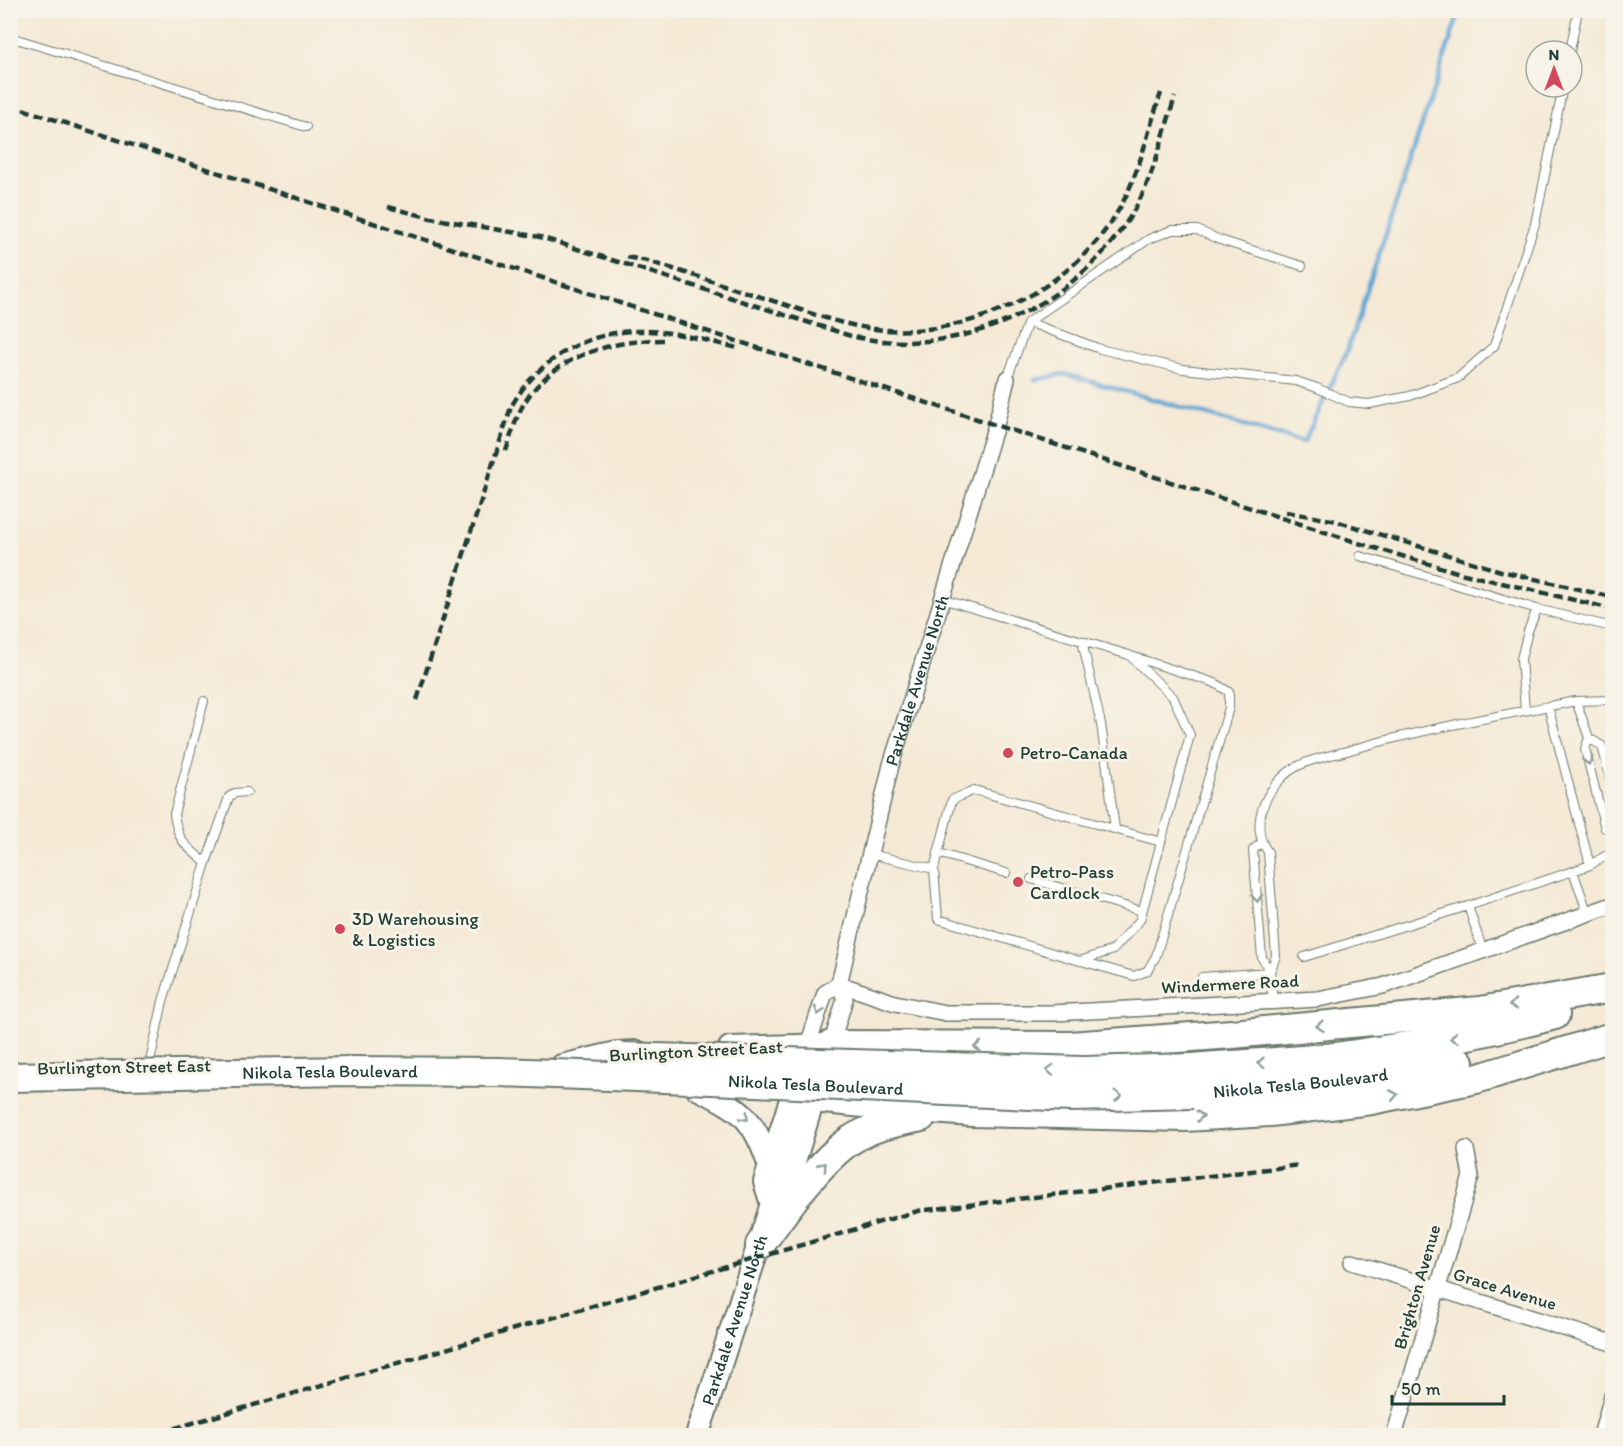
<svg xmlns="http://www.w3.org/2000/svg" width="1623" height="1446" font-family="Itim,sans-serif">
	<rect width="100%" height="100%" fill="#f7f3e8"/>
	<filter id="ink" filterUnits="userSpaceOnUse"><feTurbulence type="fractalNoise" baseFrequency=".0167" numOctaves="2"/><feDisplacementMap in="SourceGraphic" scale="12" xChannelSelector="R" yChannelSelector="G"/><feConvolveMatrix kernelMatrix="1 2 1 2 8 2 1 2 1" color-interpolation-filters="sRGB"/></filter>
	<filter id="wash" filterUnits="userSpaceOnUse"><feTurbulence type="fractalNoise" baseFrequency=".008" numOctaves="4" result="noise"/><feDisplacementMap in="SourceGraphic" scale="24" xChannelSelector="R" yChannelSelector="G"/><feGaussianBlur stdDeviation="1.35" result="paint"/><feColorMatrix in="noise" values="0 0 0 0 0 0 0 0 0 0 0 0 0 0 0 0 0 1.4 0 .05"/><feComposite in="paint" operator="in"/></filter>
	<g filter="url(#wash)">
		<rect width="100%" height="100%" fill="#f5e9d5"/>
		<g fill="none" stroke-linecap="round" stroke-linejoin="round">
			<path stroke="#60a4d4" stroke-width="4.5" d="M1035,380L1064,374L1304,442L1347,351L1460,10"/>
		</g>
	</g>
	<g filter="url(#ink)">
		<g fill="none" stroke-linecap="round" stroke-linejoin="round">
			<defs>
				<path id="lane" d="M10,37L306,127
					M1570,51L1578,10
					M1028,322L1100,349L1183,369L1296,381L1317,388L1349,402L1369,404L1410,396L1458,378L1494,346L1535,224L1563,87
					M1007,379L1028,322L1149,239L1172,230H1197L1220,240L1302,266
					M1360,556L1537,609
					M1082,641L1101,724L1115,829
					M1576,701L1612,700
					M1548,706L1590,865
					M1525,711L1521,659L1528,631L1537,609L1612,627
					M1612,785L1602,746L1589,738L1585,749L1605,828L1612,831
					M1261,843L1253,850L1262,958L1270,972L1276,956L1268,852C1246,823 1270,779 1300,765C1318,757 1339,754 1357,748C1429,728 1503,715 1576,701L1589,738
					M938,853L1006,873
					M870,854L934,869L938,919L1080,961L1113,950L1140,920L1190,735L1173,697L1129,655L942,599
					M206,863L229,797L235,793L247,792
					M934,869L952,800L974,790L1161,842
					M1573,871L1590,865L1612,852
					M1031,879L1142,911
					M1468,906L1573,871L1588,914
					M1304,957L1468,906L1483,951
					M1081,961L1134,976L1147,971L1156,956L1229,708V692L1215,683L1131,656
					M1202,977L1270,972L1273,1001
					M149,1066L163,1001L206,863C185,845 178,842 174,814L204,701"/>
				<g id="street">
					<path d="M839,984L895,1003L946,1013H1052L1318,999L1383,986L1612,905"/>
					<path d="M808,1045L825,993L839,984"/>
					<path id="s1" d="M831,1045L845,999L839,984L891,765L996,425L1007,379"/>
					<path d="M1352,1262L1612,1343"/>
					<path d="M1394,1436L1471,1176L1466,1149"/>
					<path d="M1601,1436L1612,1396"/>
				</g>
				<g id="secondary">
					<path d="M730,1048L831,1045"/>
					<path d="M562,1066L617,1053L637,1052"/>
					<path d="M697,1088C743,1110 754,1118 770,1167"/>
					<path d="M772,1204L765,1182L800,1071"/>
					<path id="s2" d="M697,1436L772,1204L786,1187L818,1084"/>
				</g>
				<g id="highway">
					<path d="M831,1045L1070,1046L1232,1034L1480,1011L1612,988"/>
					<path d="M1193,1068C1240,1064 1288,1062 1335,1057C1409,1047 1483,1034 1555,1015"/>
					<path id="s3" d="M1193,1094C1282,1085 1372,1080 1459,1062"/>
					<path d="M814,1098L904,1107L973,1112L1185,1117L1270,1112L1371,1100L1476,1079L1612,1037"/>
					<path d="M760,1245C783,1213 819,1161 851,1140C872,1126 897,1122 921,1117"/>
				</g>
			</defs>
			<use href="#lane" stroke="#6a796c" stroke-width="10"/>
			<use href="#street" stroke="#6a796c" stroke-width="18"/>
			<use href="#secondary" stroke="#6a796c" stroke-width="26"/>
			<use href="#highway" stroke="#6a796c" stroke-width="32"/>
			<use href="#lane" stroke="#fff" stroke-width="8"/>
			<use href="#street" stroke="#fff" stroke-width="15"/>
			<use href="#secondary" stroke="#fff" stroke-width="22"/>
			<use href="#highway" stroke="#fff" stroke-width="28"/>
			<path stroke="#1f3d34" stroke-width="4.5" stroke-dasharray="9 4.5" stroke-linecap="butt" d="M10,105L1368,546L1460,573L1612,609
				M388,207L431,218L540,237L851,336C956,360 1069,310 1128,220C1152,184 1162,138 1175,97
				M627,257L647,261C694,275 739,290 786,305C813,314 840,324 868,328C966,343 1079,289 1124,200C1141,166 1149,128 1161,93
				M506,451C511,436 515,420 522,407C549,357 611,340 663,340
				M1286,512L1332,520L1501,571L1612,597
				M417,700L511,407C536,361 586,331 639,331C672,330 706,341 738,348
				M148,1436L918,1211L1301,1165"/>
			<defs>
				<g id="highway-bridge">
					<path d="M622,1057L1083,1071L1193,1068"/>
					<path id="s4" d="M10,1077L350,1071L499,1072L690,1079L1071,1097L1193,1094"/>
				</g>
			</defs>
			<use href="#highway-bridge" stroke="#6a796c" stroke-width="32" stroke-linecap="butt"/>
			<use href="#highway-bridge" stroke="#fff" stroke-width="28"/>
		</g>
		<defs><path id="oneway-chevron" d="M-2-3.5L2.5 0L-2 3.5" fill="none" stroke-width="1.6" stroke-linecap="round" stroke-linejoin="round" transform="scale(1.5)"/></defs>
		<g stroke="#8f9e9a">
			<use href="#oneway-chevron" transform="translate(1588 761) rotate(76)"/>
			<use href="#oneway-chevron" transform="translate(1257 898) rotate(85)"/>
			<use href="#oneway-chevron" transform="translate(1513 1005) rotate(171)"/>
			<use href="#oneway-chevron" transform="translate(819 1011) rotate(108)"/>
			<use href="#oneway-chevron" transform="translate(1320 1026) rotate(175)"/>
			<use href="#oneway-chevron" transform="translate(1454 1038) rotate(169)"/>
			<use href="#oneway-chevron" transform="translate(978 1047) rotate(180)"/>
			<use href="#oneway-chevron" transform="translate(1261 1063) rotate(175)"/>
			<use href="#oneway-chevron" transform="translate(1050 1070) rotate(-178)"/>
			<use href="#oneway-chevron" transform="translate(1394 1095) rotate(-11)"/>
			<use href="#oneway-chevron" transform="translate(1118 1096) rotate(-2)"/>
			<use href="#oneway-chevron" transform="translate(1200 1116) rotate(-4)"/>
			<use href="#oneway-chevron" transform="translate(745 1117) rotate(46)"/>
			<use href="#oneway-chevron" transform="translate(823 1166) rotate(-48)"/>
		</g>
	</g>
	<g fill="#d1495b" stroke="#f7f3e8" stroke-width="2">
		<circle cx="1008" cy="753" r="6"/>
		<circle cx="1018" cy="882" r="6"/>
		<circle cx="340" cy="929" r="6"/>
	</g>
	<g text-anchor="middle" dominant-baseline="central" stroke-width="6" stroke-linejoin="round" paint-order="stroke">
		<g font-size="18" fill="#1f3d34" stroke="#f7f3e8">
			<text stroke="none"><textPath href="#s1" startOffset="378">Parkdale Avenue North</textPath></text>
			<text transform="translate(1230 984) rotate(-3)">Windermere Road</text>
			<text transform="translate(696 1051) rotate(-3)">Burlington Street East</text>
			<text transform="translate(124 1067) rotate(-1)">Burlington Street East</text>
			<text stroke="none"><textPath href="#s4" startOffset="320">Nikola Tesla Boulevard</textPath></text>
			<text stroke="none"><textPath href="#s3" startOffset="108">Nikola Tesla Boulevard</textPath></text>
			<text stroke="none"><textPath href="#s4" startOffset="806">Nikola Tesla Boulevard</textPath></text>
			<text transform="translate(1417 1287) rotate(-74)">Brighton Avenue</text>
			<text transform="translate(1505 1289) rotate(17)">Grace Avenue</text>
			<text stroke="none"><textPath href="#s2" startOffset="122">Parkdale Avenue North</textPath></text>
		</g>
		<g font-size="18" fill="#1f3d34" stroke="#f7f3e8" text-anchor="start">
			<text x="1020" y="753">Petro-Canada</text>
			<text x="1030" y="872">Petro-Pass<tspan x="1030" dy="21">Cardlock</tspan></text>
			<text x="352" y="919">3D Warehousing<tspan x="352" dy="21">&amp; Logistics</tspan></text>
		</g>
	</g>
	<rect width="1623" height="1446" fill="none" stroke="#f7f3e8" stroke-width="36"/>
	<g transform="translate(1554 69)"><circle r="28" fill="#f7f3e8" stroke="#a1aaa0" stroke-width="1.5"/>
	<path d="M0-4.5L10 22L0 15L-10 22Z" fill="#d1495b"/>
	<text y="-9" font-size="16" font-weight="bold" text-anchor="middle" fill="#1f3d34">N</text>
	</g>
	<path d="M1392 1395v9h112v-9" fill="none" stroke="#1f3d34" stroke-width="3"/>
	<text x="1401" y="1395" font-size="18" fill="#1f3d34" stroke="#f7f3e8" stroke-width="4.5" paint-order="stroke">50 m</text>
</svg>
